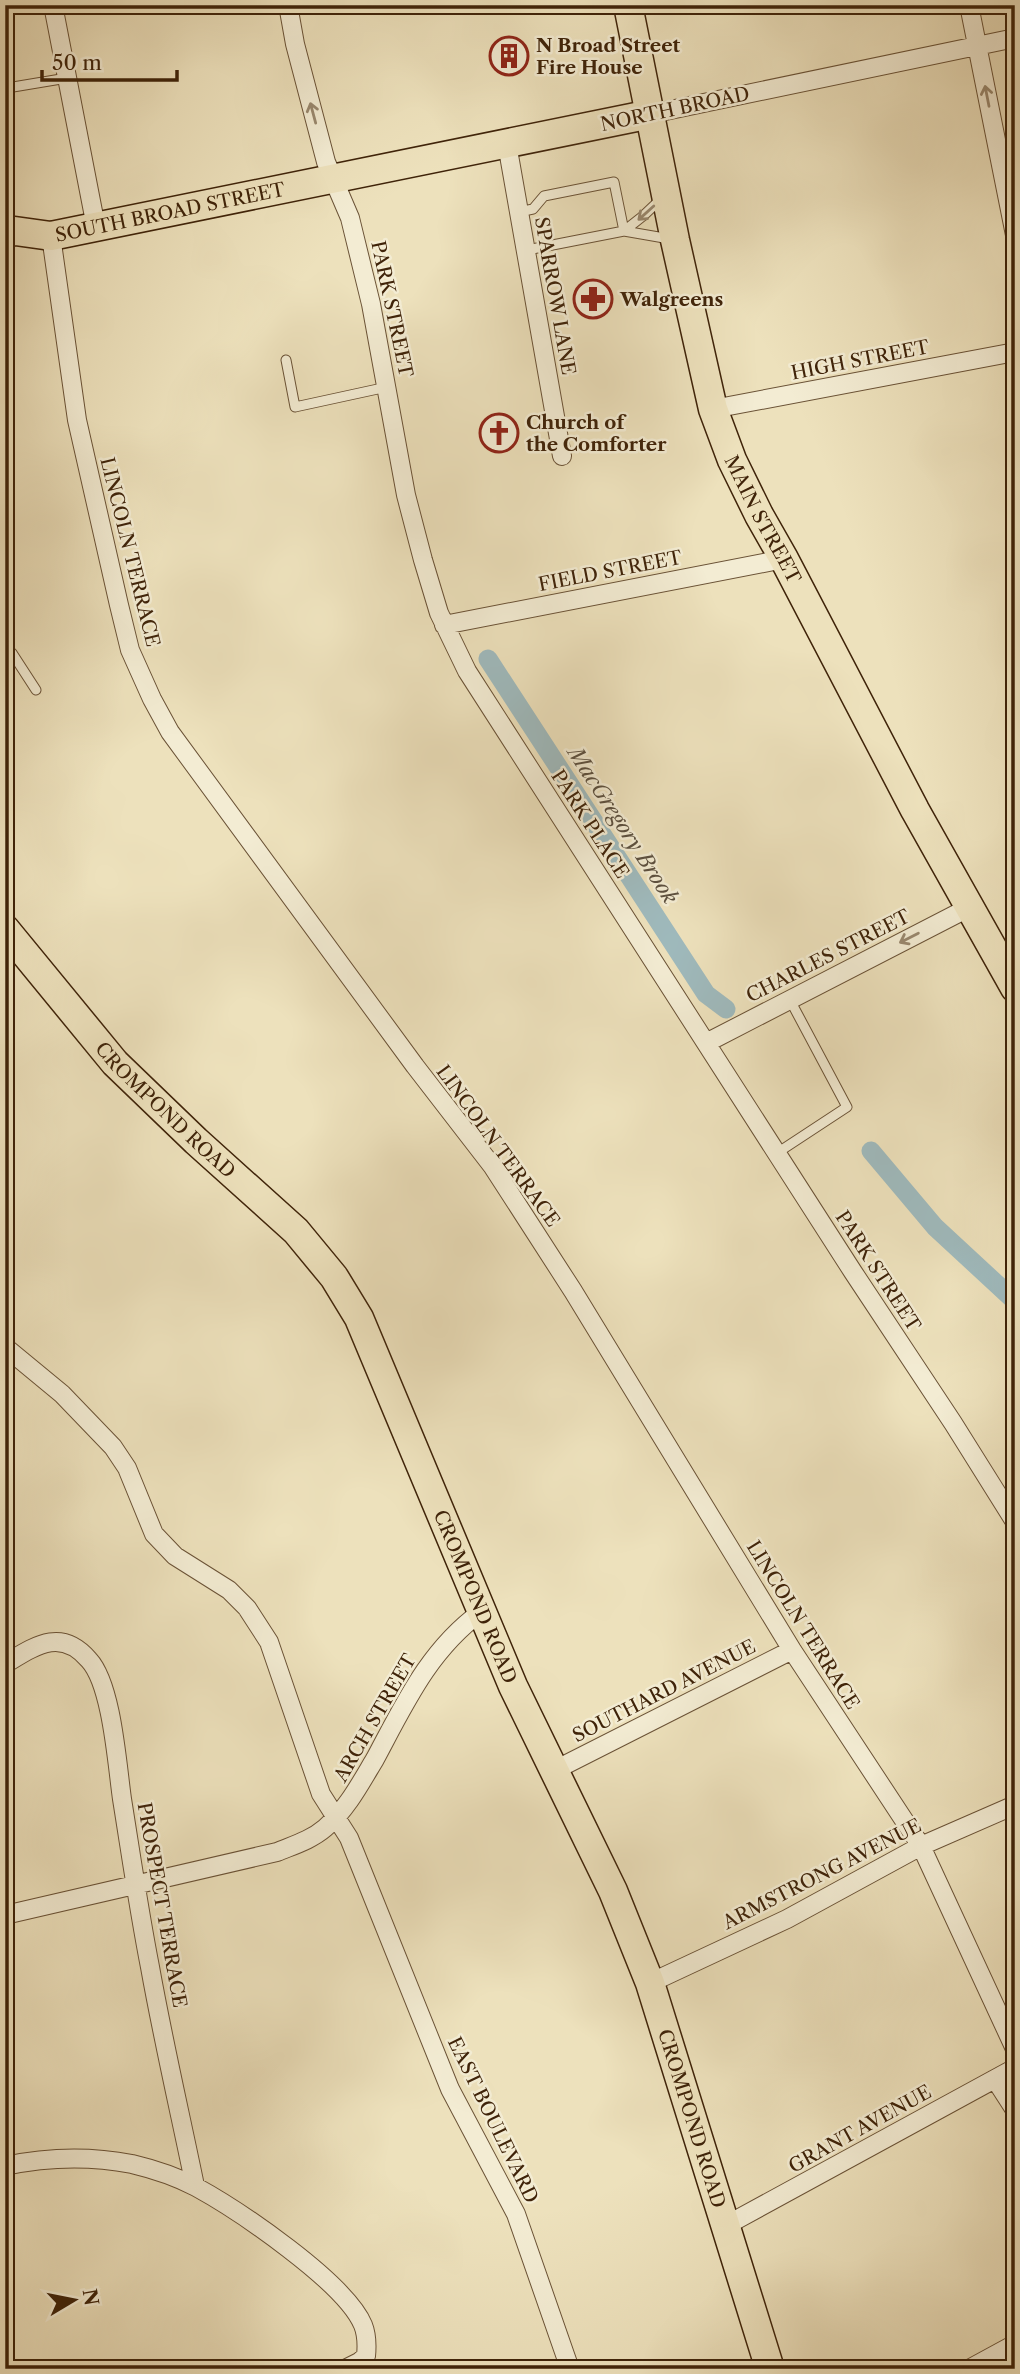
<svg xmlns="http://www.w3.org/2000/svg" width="1020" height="2374" font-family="'Libre Caslon Text',serif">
	<rect width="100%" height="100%" fill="#ede1bc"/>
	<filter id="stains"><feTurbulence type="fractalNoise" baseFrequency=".00286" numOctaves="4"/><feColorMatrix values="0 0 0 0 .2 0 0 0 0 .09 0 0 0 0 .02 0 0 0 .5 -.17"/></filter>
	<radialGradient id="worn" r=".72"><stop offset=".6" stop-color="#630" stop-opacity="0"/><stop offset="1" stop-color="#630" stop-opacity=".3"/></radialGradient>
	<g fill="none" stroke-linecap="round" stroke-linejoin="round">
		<path stroke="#9fbabd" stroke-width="19" d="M488,659L706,994L726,1009
			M871,1151L935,1227L1015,1301"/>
		<defs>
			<path id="lane" d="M5,86L7,88L67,78
				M519,212L533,209L544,196L614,182L624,231
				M624,231L643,216L662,198
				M527,250L624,231L670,239
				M286,360L295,407L387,387
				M5,650L12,653L36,690
				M777,1153L847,1107L790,1000"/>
			<path id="street" d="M53,5L96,227
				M288,5L295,44L326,162L350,218L371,304L406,495L423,560L439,613L467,671L853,1272L953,1423L1015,1522
				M969,5L1015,235
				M651,114L1015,38
				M507,144L562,456
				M51,236L77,420L119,605L130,650L152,699L170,732L415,1066L493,1167L573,1291L792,1650L921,1846L1015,2049
				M713,409L1015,352
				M444,625L784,559
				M706,1043L970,907
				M5,1347L62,1394L113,1447L127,1468L154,1534L175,1556L229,1590L247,1608L269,1642L321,1794L349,1838L450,2089L516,2214L570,2369
				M5,1664C35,1646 61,1627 89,1660C112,1685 117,1764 122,1799C131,1855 139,1911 150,1967C163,2040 180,2113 195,2186
				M555,1770L792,1650
				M5,1915L277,1852C294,1845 311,1840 325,1828C347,1809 360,1784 375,1759C405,1703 429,1650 481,1612
				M650,1983L787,1919L921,1846L1015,1805
				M995,2079L1015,2110
				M5,2166C47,2157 90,2156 132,2164C153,2169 177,2177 196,2187C238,2210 345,2282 363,2325C367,2335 367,2346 366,2356L359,2362L345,2369
				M725,2226L1015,2068
				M969,2369L1015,2344"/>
			<g id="primary">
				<path id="s1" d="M628,5L675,240L713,409L732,460L759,515L784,559L915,810L1015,988"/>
				<path id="s2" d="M5,233L15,231L51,236L651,114"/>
				<path id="s3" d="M5,929L115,1063L196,1141L296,1231L334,1277L359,1318L513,1686L613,1891L650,1983L770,2369"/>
			</g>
		</defs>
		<use href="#lane" stroke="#6a5236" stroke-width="11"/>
		<use href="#street" stroke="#6a5236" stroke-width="20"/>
		<use href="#primary" stroke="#3f2309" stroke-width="31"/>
		<use href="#lane" stroke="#f3ecd3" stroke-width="9"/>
		<use href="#street" stroke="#f3ecd3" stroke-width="18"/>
		<use href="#primary" stroke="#ede1bc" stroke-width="28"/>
	</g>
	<defs><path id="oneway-shaft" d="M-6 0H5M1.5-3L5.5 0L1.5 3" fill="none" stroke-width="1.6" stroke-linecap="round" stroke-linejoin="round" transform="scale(1.75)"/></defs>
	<g stroke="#99886e">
		<use href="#oneway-shaft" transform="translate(987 96) rotate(-101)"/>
		<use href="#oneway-shaft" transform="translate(313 113) rotate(-105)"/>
		<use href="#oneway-shaft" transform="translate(646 213) rotate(138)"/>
		<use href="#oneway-shaft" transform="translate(909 938) rotate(153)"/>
	</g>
	<defs>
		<symbol id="building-ring" viewBox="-11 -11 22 22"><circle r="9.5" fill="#f3ecd3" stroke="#8f2418" stroke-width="1.5"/><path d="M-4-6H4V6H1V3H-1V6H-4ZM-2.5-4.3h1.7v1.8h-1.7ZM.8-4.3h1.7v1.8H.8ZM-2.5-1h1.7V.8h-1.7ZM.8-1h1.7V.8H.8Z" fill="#8f2418"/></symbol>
		<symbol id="pharmacy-ring" viewBox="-11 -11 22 22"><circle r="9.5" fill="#f3ecd3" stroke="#8f2418" stroke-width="1.5"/><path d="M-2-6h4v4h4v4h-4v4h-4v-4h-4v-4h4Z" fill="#8f2418"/></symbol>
		<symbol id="church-ring" viewBox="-11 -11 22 22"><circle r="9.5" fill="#f3ecd3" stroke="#8f2418" stroke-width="1.5"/><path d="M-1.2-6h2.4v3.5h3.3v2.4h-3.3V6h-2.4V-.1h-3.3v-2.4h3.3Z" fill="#8f2418"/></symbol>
	</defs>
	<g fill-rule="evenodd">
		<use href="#building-ring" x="487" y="34" width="44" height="44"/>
		<use href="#pharmacy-ring" x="571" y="277" width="44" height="44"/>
		<use href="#church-ring" x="477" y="411" width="44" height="44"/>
	</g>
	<g text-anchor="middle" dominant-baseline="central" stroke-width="5" stroke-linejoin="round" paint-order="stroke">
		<g font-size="19" font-weight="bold" fill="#3f2309" stroke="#f3ecd3" text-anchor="start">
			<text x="536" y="45">N Broad Street<tspan x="536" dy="22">Fire House</tspan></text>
			<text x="620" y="299">Walgreens</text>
			<text x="526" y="422">Church of<tspan x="526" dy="22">the Comforter</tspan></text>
		</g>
		<g font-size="19" fill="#3f2309" stroke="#f3ecd3">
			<text transform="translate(675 109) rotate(-12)">NORTH BROAD</text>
			<text stroke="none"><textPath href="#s2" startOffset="168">SOUTH BROAD STREET</textPath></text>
			<text transform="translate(555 296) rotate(80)">SPARROW LANE</text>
			<text transform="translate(392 309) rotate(78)">PARK STREET</text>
			<text transform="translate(860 360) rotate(-11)">HIGH STREET</text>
			<text stroke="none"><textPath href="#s1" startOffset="534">MAIN STREET</textPath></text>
			<text transform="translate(130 552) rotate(76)">LINCOLN TERRACE</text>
			<text transform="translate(610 571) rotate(-11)">FIELD STREET</text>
			<text transform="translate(590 824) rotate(57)">PARK PLACE</text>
			<text transform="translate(828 956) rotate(-27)">CHARLES STREET</text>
			<text stroke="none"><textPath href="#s3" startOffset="242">CROMPOND ROAD</textPath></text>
			<text transform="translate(498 1146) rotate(54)">LINCOLN TERRACE</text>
			<text transform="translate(878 1271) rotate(57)">PARK STREET</text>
			<text stroke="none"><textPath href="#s3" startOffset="830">CROMPOND ROAD</textPath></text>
			<text transform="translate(803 1625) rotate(58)">LINCOLN TERRACE</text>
			<text transform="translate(664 1691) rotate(-27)">SOUTHARD AVENUE</text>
			<text transform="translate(375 1718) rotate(-60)">ARCH STREET</text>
			<text transform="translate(822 1874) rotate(-27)">ARMSTRONG AVENUE</text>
			<text transform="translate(162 1905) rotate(80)">PROSPECT TERRACE</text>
			<text stroke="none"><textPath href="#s3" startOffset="1396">CROMPOND ROAD</textPath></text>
			<text transform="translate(493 2120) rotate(64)">EAST BOULEVARD</text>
			<text transform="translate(860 2129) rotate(-29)">GRANT AVENUE</text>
		</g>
		<g font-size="21" font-style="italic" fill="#5c503f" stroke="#f3ecd3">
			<text transform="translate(623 825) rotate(57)">MacGregory Brook</text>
		</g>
	</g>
	<rect width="1020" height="2374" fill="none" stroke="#ede1bc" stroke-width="28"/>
	<rect x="7" y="7" width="1006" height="2360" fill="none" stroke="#3f2309" stroke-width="3.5"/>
	<rect x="14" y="14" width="992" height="2346" fill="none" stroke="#3f2309" stroke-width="2"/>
	<g transform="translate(74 2300) rotate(80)" stroke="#f3ecd3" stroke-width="5" paint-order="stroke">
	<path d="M0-5L12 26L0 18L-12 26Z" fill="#3f2309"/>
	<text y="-10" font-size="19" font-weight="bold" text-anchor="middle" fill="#3f2309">N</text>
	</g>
	<path d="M42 70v10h135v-10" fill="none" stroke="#3f2309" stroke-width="3.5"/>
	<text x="52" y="70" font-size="21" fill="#3f2309" stroke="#f3ecd3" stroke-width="5" paint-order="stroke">50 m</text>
	<rect width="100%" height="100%" filter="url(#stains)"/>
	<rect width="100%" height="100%" fill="url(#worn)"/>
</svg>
